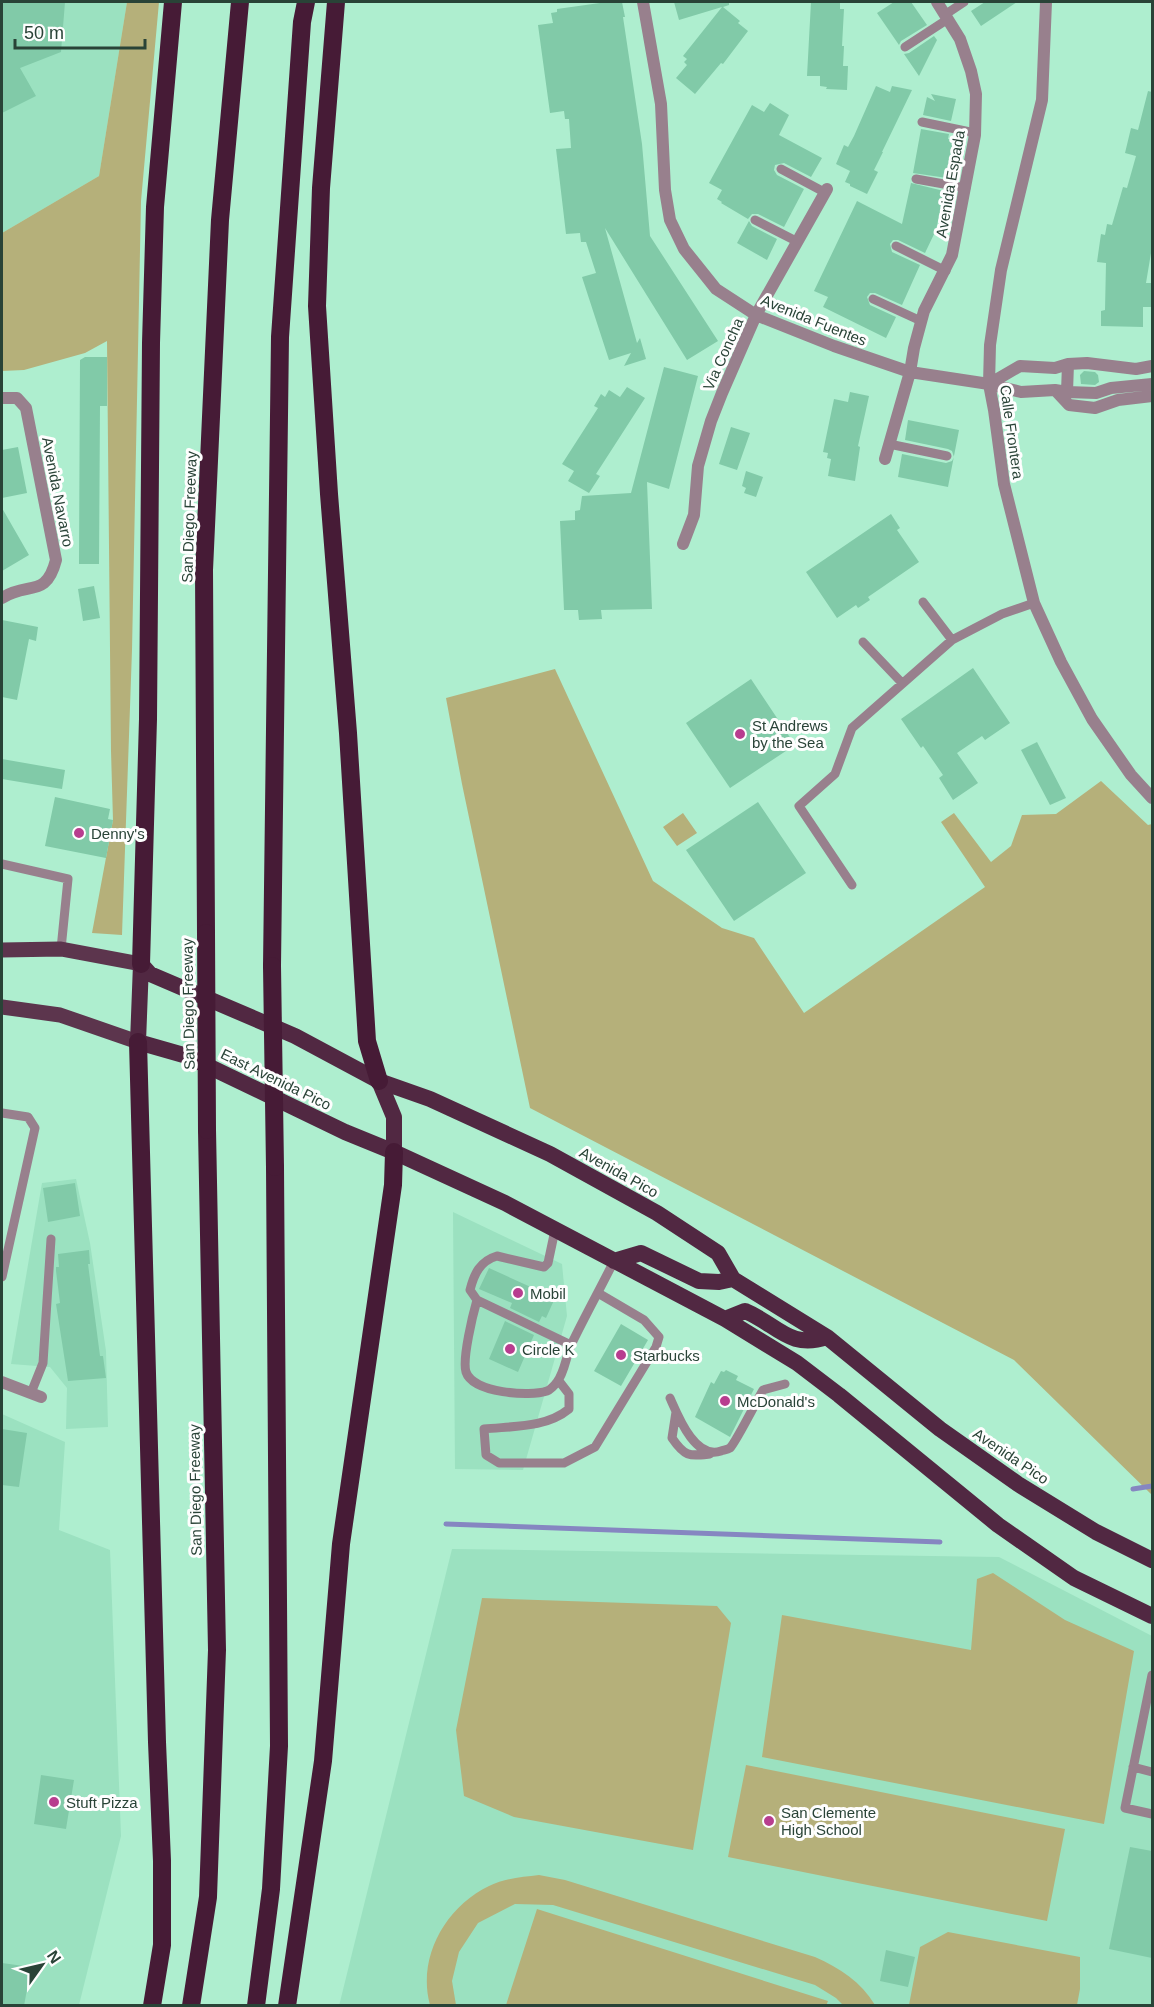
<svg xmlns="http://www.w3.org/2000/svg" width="1154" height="2007" font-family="Arial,sans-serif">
	<rect width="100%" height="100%" fill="#aeeecf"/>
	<path fill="#9be1c0" d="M2,2H127L99,176L2,233Z
		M76,1179L90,1243L106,1351L108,1427L66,1429L67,1388L50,1367L11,1364L42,1183Z
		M453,1212L562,1264L567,1316L523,1470L455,1469Z
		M2,1414L65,1442L59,1530L110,1550L121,1836L79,2005H2Z
		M452,1549L999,1557L1152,1636V2005L339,2006Z"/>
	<path fill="#b5b07a" d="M127,2H159L141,201L132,650L122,935L92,933L113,820L111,751L107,341L85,353L24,370L2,371V233L99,176Z
		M555,669L653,881L722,928L754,938L804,1013L985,887L941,822L954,813L991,862L1011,846L1022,815L1056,814L1101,781L1148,825L1152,824V1495L1014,1360L530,1108L462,784L446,698Z
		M683,813L697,833L677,846L663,827Z
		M993,1573L1065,1620L1134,1651L1104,1824L762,1757L782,1615L971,1650L977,1579Z
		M482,1598L717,1606L731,1623L693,1850L514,1817L464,1796L456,1730Z
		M746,1765L1065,1829L1047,1921L728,1857Z
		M539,1875L565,1880L815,1957C840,1968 861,1982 875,2005H843L836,1998L815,1985L553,1905L515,1904L478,1923L459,1952L452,1981L456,2005H430C417,1958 445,1907 489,1886C505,1878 522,1877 539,1875Z
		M537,1909L828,2001L826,2006L506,2005Z
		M948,1932L1080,1957V1989L1077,2005H909L920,1947Z"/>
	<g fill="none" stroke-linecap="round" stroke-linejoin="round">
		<path stroke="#8686c1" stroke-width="5" d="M1133,1489L1152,1486
			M446,1524L940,1542"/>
	</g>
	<path fill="#81caa8" d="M2,2H65L61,52L20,68L36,96L2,113Z
		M607,2H622L625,17H623L642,144L650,236L718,341L687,360L605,228L637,343L640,338L646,359L624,366L631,353L609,360L582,277L596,273L586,242H581L580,233L566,234L556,149L571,148L569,119H565L564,111L550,113L538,25L553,23L551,13L557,12V9Z
		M674,2H729V5L723,7L740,21L738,23L748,31L723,64L721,63L695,94L676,78L687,65L684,62L687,59L683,56L722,7L679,20Z
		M811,2H840V9H844L842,46H844L843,66H848L847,90L826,89L827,87L820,86V76H807Z
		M894,2H911L927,25L901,41L899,45L877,13Z
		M985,2H1017L981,26L971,11Z
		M934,36L937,40L919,76L904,54L909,53Z
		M876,86L890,92L892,86L912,90L882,152H883L874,170L878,172L867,194L850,186V184L845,182L850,171L836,164L844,145L848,147L854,136Z
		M1148,91L1152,92V247L1146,283H1152V307H1143V327L1101,326V311L1105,310L1106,263L1097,262L1101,234L1105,235L1107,224L1112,225L1123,187L1127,188L1136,156L1125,153L1131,128L1138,130Z
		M931,94L956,99L951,121L923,115L927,97L935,101Z
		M770,103L789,115L779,135L822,158L811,177L784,163L775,165L774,170L777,175L804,189L784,227L758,214H752L748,219L721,203L722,202L717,199L722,190L709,183L752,105L764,112Z
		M921,129L949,134L948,139L954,140L947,178L913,173Z
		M911,183L944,191L943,197L936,230L925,253L898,240H893L890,244L892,252L920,265L902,305L875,293H870L867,297L870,305L896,317L886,338L823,307L828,297L814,291L857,201L902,224Z
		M749,221L752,226L777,239L767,260L737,243Z
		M85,357H107V406H100L99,564H79L80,360Z
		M664,367L698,376L669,489L647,482L652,609L601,610L602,619L579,620L578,610H564L560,521L575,520V511L580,510L582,496L631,493Z
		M1084,371L1095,372L1098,375L1099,382L1095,385L1081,384L1080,375Z
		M627,387L645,398L596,474L600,476L589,493L568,481L574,471L562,464L598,408L594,406L601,394L605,397L609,390L620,397Z
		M850,392L869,396L858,446L860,447L855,481L828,476L831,459L827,458L828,453L823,452L834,399L848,402Z
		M908,420L959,430L948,487L898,477L902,454L946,463L952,461L954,457L952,451L948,449L905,440Z
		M731,427L750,433L737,470L719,464Z
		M18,447L27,493L2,498V450Z
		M746,471L763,477L756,497L744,493L746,488L742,486Z
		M2,508L29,555L2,571Z
		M891,514L900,528L897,530L919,562L868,597L870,600L858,608L856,605L837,618L806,572Z
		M94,586L100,618L83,621L78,589Z
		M2,620L38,627L36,641L29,639L17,700L2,697Z
		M973,668L1010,723L985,740L982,736L957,753L978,783L953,800L939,778L943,775L923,746L921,748L901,719Z
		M751,679L795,745L730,788L686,723Z
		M1037,742L1066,798L1050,805L1021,750Z
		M2,759L65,770L62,789L2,779Z
		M55,797L110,809L108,819L113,820L106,858L45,846Z
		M758,802L806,873L734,921L686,850Z
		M75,1183L80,1216L48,1222L43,1188Z
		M89,1250L90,1264H88L100,1356H103L106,1378L68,1381L56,1304L60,1303L56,1271V1267H59L58,1254Z
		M489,1268L555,1298L546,1318L542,1316L539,1322L510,1308L512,1303L479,1289Z
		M505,1321L534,1335L518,1372L489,1359Z
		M621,1324L648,1340L621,1386L594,1371Z
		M726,1370L738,1376L736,1380L754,1389L730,1437L695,1417L711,1382L714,1384L721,1371L724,1372Z
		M2,1429L27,1433L19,1487L2,1485Z
		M41,1775L74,1780L66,1829L34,1824Z
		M1130,1847L1152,1851V1958L1109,1949Z
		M886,1950L915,1957L908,1987L880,1981Z
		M2,1963L31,1967L24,2006H2Z"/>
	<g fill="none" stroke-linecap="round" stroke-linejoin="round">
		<path stroke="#98808d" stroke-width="9" d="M946,14L964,2
			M905,47L948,19
			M922,122L975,133
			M781,169L826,193
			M916,179L966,188
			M755,220L798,242
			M896,246L946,271
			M873,299L921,321
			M889,444L947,456
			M923,602L952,640
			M863,642L902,683
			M2,864L68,879L61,949
			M852,885L799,806L835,774L852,728L952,640L1002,614L1034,603
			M2,1113L28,1117L35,1128L2,1277
			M555,1230L548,1263L544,1267L497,1256C480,1261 474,1274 470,1290L477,1300L571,1345
			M477,1300C473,1314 462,1359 466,1372C473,1393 530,1397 547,1391C550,1390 555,1385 557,1382C565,1372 566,1355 572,1343C585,1316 600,1289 614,1261
			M559,1381L569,1394V1409C546,1428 513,1426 484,1429L486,1455L499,1463H564L595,1447L656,1347L659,1337L644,1320L598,1293
			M31,1393L43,1363L51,1239
			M670,1398C678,1416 695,1460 721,1451C724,1450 727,1450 730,1448C736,1442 757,1400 763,1390L785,1384
			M676,1412L672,1438C685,1457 689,1456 710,1454
			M1152,1675L1125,1808L1152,1814
			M1133,1767L1152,1772"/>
		<path stroke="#98808d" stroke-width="12" d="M643,2L661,104L665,190L670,220L684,249L716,289L756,315L834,346L910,372L989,384
			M2,398H17L26,408L56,560C46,599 28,581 2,598
			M885,459L910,372L914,348L924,311L952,255L975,135L976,94L971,71L960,39L937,2
			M683,544L694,515L698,466L711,421L722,393L756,315L827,189
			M2,1382L41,1397"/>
		<path stroke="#98808d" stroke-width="12" d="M1046,2L1042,100L1001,270L990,345L989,384L994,410L1004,484L1034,603L1061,662L1092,719L1131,775L1152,798
			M989,384L1020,366L1055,368L1068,364L1087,363L1136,369L1152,366
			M989,384L1021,392L1055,390L1067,392L1096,393L1111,388L1152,384
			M1055,390L1069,405L1095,408L1118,400L1152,396
			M1067,392L1068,364"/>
		<path stroke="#5c354d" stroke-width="15" d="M2,950L61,949L141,964
			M2,1007L60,1015L138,1042"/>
		<path stroke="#512842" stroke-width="16" d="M141,964L138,1042L187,1056L345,1132L394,1152L505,1203L725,1319L797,1363L839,1395L998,1525L1074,1578L1152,1616
			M141,964L150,974L295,1036L379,1081L430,1099L550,1154L657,1213L718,1253L733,1279L827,1337L940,1429L1018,1484L1096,1532L1152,1560
			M379,1081L394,1117V1152
			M614,1261L641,1253L699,1281L719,1282L733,1279
			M725,1319L745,1311C777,1324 789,1350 827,1337"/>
		<path stroke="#461b36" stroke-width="18" d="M336,2L321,188L317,306L329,494L348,733L367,1041L379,1081
			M206,933L204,570L220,220L240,2
			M141,964L148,719L151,343L155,207L173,2
			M272,966L280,337L302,22L306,2
			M138,1042L157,1742L162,1861V1945L152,2006
			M191,2006L208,1897L217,1650L207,1130
			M256,2006L271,1889L279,1746L275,1167
			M287,2006L323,1761L341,1544L393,1185L394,1152"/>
		<path stroke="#461b36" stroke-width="18" d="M206,933L207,1130
			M272,966L275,1167"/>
	</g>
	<g fill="#b83d8f" stroke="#fefefe" stroke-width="2">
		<circle cx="740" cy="734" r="6"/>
		<circle cx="79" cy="833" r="6"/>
		<circle cx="518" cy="1293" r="6"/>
		<circle cx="510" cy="1349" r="6"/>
		<circle cx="621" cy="1355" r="6"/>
		<circle cx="725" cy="1401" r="6"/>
		<circle cx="54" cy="1802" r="6"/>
		<circle cx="769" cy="1821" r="6"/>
	</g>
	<g text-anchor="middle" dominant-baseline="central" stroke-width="6" stroke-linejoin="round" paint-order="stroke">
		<g font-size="15" fill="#294337" stroke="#fefefe">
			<text transform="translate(950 184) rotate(-80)">Avenida Espada</text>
			<text transform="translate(814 320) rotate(22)">Avenida Fuentes</text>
			<text transform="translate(723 354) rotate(-66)">Via Concha</text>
			<text transform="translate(1012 432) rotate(82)">Calle Frontera</text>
			<text transform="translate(58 492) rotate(79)">Avenida Navarro</text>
			<text transform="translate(189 517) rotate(-88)">San Diego Freeway</text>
			<text transform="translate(188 1004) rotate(-91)">San Diego Freeway</text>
			<text transform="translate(276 1079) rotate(26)">East Avenida Pico</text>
			<text transform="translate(619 1172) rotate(29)">Avenida Pico</text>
			<text transform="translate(1011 1456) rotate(34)">Avenida Pico</text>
			<text transform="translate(195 1490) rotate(-91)">San Diego Freeway</text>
		</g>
		<g font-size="15" fill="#294337" stroke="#fefefe" text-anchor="start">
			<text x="752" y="725">St Andrews<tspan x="752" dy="17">by the Sea</tspan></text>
			<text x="91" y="833">Denny's</text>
			<text x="530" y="1293">Mobil</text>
			<text x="522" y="1349">Circle K</text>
			<text x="633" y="1355">Starbucks</text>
			<text x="737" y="1401">McDonald's</text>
			<text x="66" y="1802">Stuft Pizza</text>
			<text x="781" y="1812">San Clemente<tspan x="781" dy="17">High School</tspan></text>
		</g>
	</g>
	<rect width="1154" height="2007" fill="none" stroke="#294337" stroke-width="6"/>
	<g transform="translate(42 1965) rotate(56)" stroke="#fefefe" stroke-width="4.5" paint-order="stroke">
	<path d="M0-4.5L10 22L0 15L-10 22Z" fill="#294337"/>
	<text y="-9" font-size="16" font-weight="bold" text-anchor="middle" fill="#294337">N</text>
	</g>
	<path d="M15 39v9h130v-9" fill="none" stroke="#294337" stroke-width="3"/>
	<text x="24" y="39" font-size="18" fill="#294337" stroke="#fefefe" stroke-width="4.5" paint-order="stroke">50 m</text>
</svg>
